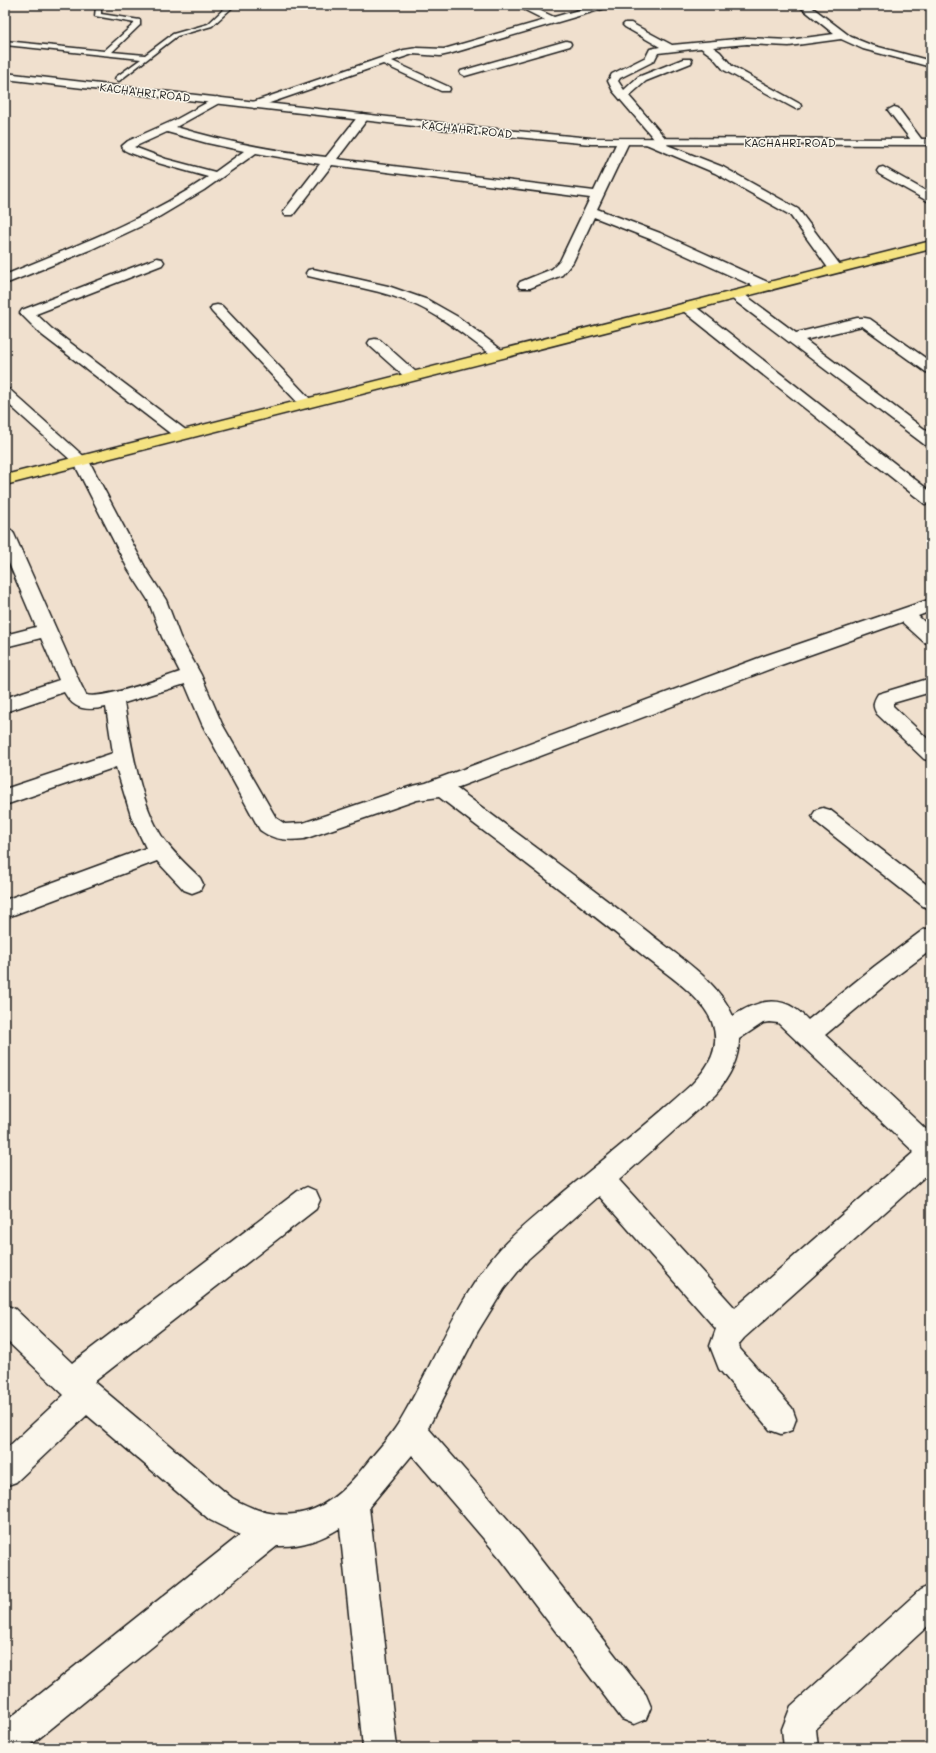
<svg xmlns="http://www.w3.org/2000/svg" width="936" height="1753" font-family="Mali,sans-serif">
	<rect width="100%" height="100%" fill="#f0e0ce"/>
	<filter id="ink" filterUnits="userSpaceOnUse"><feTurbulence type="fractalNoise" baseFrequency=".025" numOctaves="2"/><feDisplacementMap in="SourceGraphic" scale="8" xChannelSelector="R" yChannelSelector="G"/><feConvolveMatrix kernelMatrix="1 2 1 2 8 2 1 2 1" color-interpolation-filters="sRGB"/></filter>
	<g filter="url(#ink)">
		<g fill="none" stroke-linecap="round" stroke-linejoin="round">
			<defs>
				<path id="service" d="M94,5L101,6V14L140,20V25L112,52L145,55L173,34L208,24L228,5H235L212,26L177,36L119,81L115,79L116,77L141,59L5,45V41L104,51L135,23L95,16L96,7Z"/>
				<path id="minor" d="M515,5H528L554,17L596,5H611L609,7L449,54L440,56L413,54L392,61L449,87L450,89L449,91H441L383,64L258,107L254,108L249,105L250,103L404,50L417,48L444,49L545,20Z
					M798,5H809L851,37L871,45L931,61V67L863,49L841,39L789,46L747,44L713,47L720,52L732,66L800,104L801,106L800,108L796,109L724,70L712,56L701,48L658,53L654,61L620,78L618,81L624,90L638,77L683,59H691L692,61L691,63L646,81L629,96L667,140L669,142L667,145L723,167L798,209L843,269L841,272H831L790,215L715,173L646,144L644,142L646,140H655L613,91L608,81L612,74L646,57L650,49L660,47L625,27L623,25L625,23H631L672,45L747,38L789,40L834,34Z
					M566,41L570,42L571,44L570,46L465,76L460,73L461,71Z
					M217,97L222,100L221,102L176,127C225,142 275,151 326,157L359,115L363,114L369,117L337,159L594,191L617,142L623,139L627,140L629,142L597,209L660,233L772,284L774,287L772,290H762L650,239L594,217L573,262L562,275L530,288H520L518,285L520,282L552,269L560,261L590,198L332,165L293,215H285L283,212L320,164L256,153L204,190L152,221L92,249L5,284V275C75,246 145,220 208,177L158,163L128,152L124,150L122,146L128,141L177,119ZM167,132L207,143L244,151L215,172L166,159L134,147Z
					M894,107L898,108L922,140L924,142L922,144H914L888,110Z
					M883,167L931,194V203L879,174L877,171L879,168Z
					M157,258L162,259L164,262L162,265L36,314L52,329L187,431L189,434L187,437L181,439L175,437L42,335L20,313L22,310Z
					M313,269L388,286L428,300L458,317L507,354L505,357L500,358L495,357C470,340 446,319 418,306C384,290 345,285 308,276L306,273L308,270Z
					M736,291L741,292L796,333L857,318H865L870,319L931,362V373L926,372L862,326L805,340L931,434V447L925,445L731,298L729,295L731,292Z
					M687,303L692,304L931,492V505L925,504L682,310L680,307L682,304Z
					M217,305L222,306L311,400L314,403L311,406L306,408L301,406L212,312L210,309L212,306Z
					M375,339L380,340L417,373L419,376L417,379L412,380L407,379L370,346L368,343L370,340Z
					M5,388L10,390L89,461L146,569L166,600L180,637L201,675L222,724L276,818L285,824L303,823L409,787L426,783L764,656L931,599V611L918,616L931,628V644L924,642L902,622L778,666L456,788C520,836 585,883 648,932C678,957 717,979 733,1016C751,1004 774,995 794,1008C799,1011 804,1016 808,1020L875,966L923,930L931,928V950L891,980L825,1035L931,1134V1171L744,1338L739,1344L740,1349L792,1408L796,1419L792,1430L781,1434L770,1430L719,1369L710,1346L716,1329L599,1196L528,1259L504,1289L478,1331L428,1428L523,1537L646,1695L651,1707L646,1719L634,1724L622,1719L501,1559L412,1455L369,1507L397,1748H363L340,1528C321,1540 300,1547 277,1546L27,1748H5V1722L240,1535L210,1520L87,1415L16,1482L5,1486V1450L64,1395L5,1339V1305L15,1309L72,1363L298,1191L307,1187L316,1191L320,1200L316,1209L94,1382L232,1498C255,1511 278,1519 305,1512C330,1506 351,1483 367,1463C377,1450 389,1438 398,1424C433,1367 455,1300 500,1249C519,1228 543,1210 565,1191C608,1156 651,1121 692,1084C710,1066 721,1047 712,1022C702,996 665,973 645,957C578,902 508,850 439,797L417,800L304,839C288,841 273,840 260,830L202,724L185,684L124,703C131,743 139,800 161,835C171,851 186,864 200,878L203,884L200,890L192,893L184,890L157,861L5,918V900L146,848L132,819L116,767L5,805V789L113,753L106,707C86,711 74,710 64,692L5,712V698L59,680L41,638L5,647V635L36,627L5,554V529L11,530L14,534L80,683L86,695C103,700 162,678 180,672L162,637L148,600L128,569L74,463L5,401ZM769,1022L778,1023L914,1152L735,1308L619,1180L715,1094C728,1079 739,1060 739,1039L763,1023Z
					M931,678V692L893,703V706L931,742V761L924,759L877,714C872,706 873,702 878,694Z
					M823,808L830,810L931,888V909L923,906L816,822L812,816L816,810Z
					M931,1585V1623L816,1729L818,1748H784L782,1729L791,1706L920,1590Z"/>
				<path id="secondary" d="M5,73L475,127L591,138L931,139V145L591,144L475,133L5,79Z"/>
				<path id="trunk" d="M931,241V249L5,485V475Z"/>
			</defs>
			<use href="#service" stroke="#1c1c1c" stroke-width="3"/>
			<use href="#minor" stroke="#1c1c1c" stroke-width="3"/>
			<use href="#secondary" stroke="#1c1c1c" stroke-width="3"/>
			<use href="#trunk" stroke="#1c1c1c" stroke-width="3"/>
			<use href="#service" fill="#fbf7ec" fill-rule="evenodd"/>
			<use href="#minor" fill="#fbf7ec" fill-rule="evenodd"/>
			<use href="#secondary" fill="#fbf7ec" fill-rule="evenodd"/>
			<use href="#trunk" fill="#f5e382" fill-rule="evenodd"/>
		</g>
	</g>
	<g text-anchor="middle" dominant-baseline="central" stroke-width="3" stroke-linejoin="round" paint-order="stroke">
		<g font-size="11" fill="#1c1c1c" stroke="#fbf7ec">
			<text transform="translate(145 92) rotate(7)">KACHAHRI ROAD</text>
			<text transform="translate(467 129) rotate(6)">KACHAHRI ROAD</text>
			<text x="790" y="142">KACHAHRI ROAD</text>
		</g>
	</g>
	<rect width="936" height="1753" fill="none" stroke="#fbf7ec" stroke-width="20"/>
	<rect x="10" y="10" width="916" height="1733" fill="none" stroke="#1c1c1c" stroke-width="1.5" filter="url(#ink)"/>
</svg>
